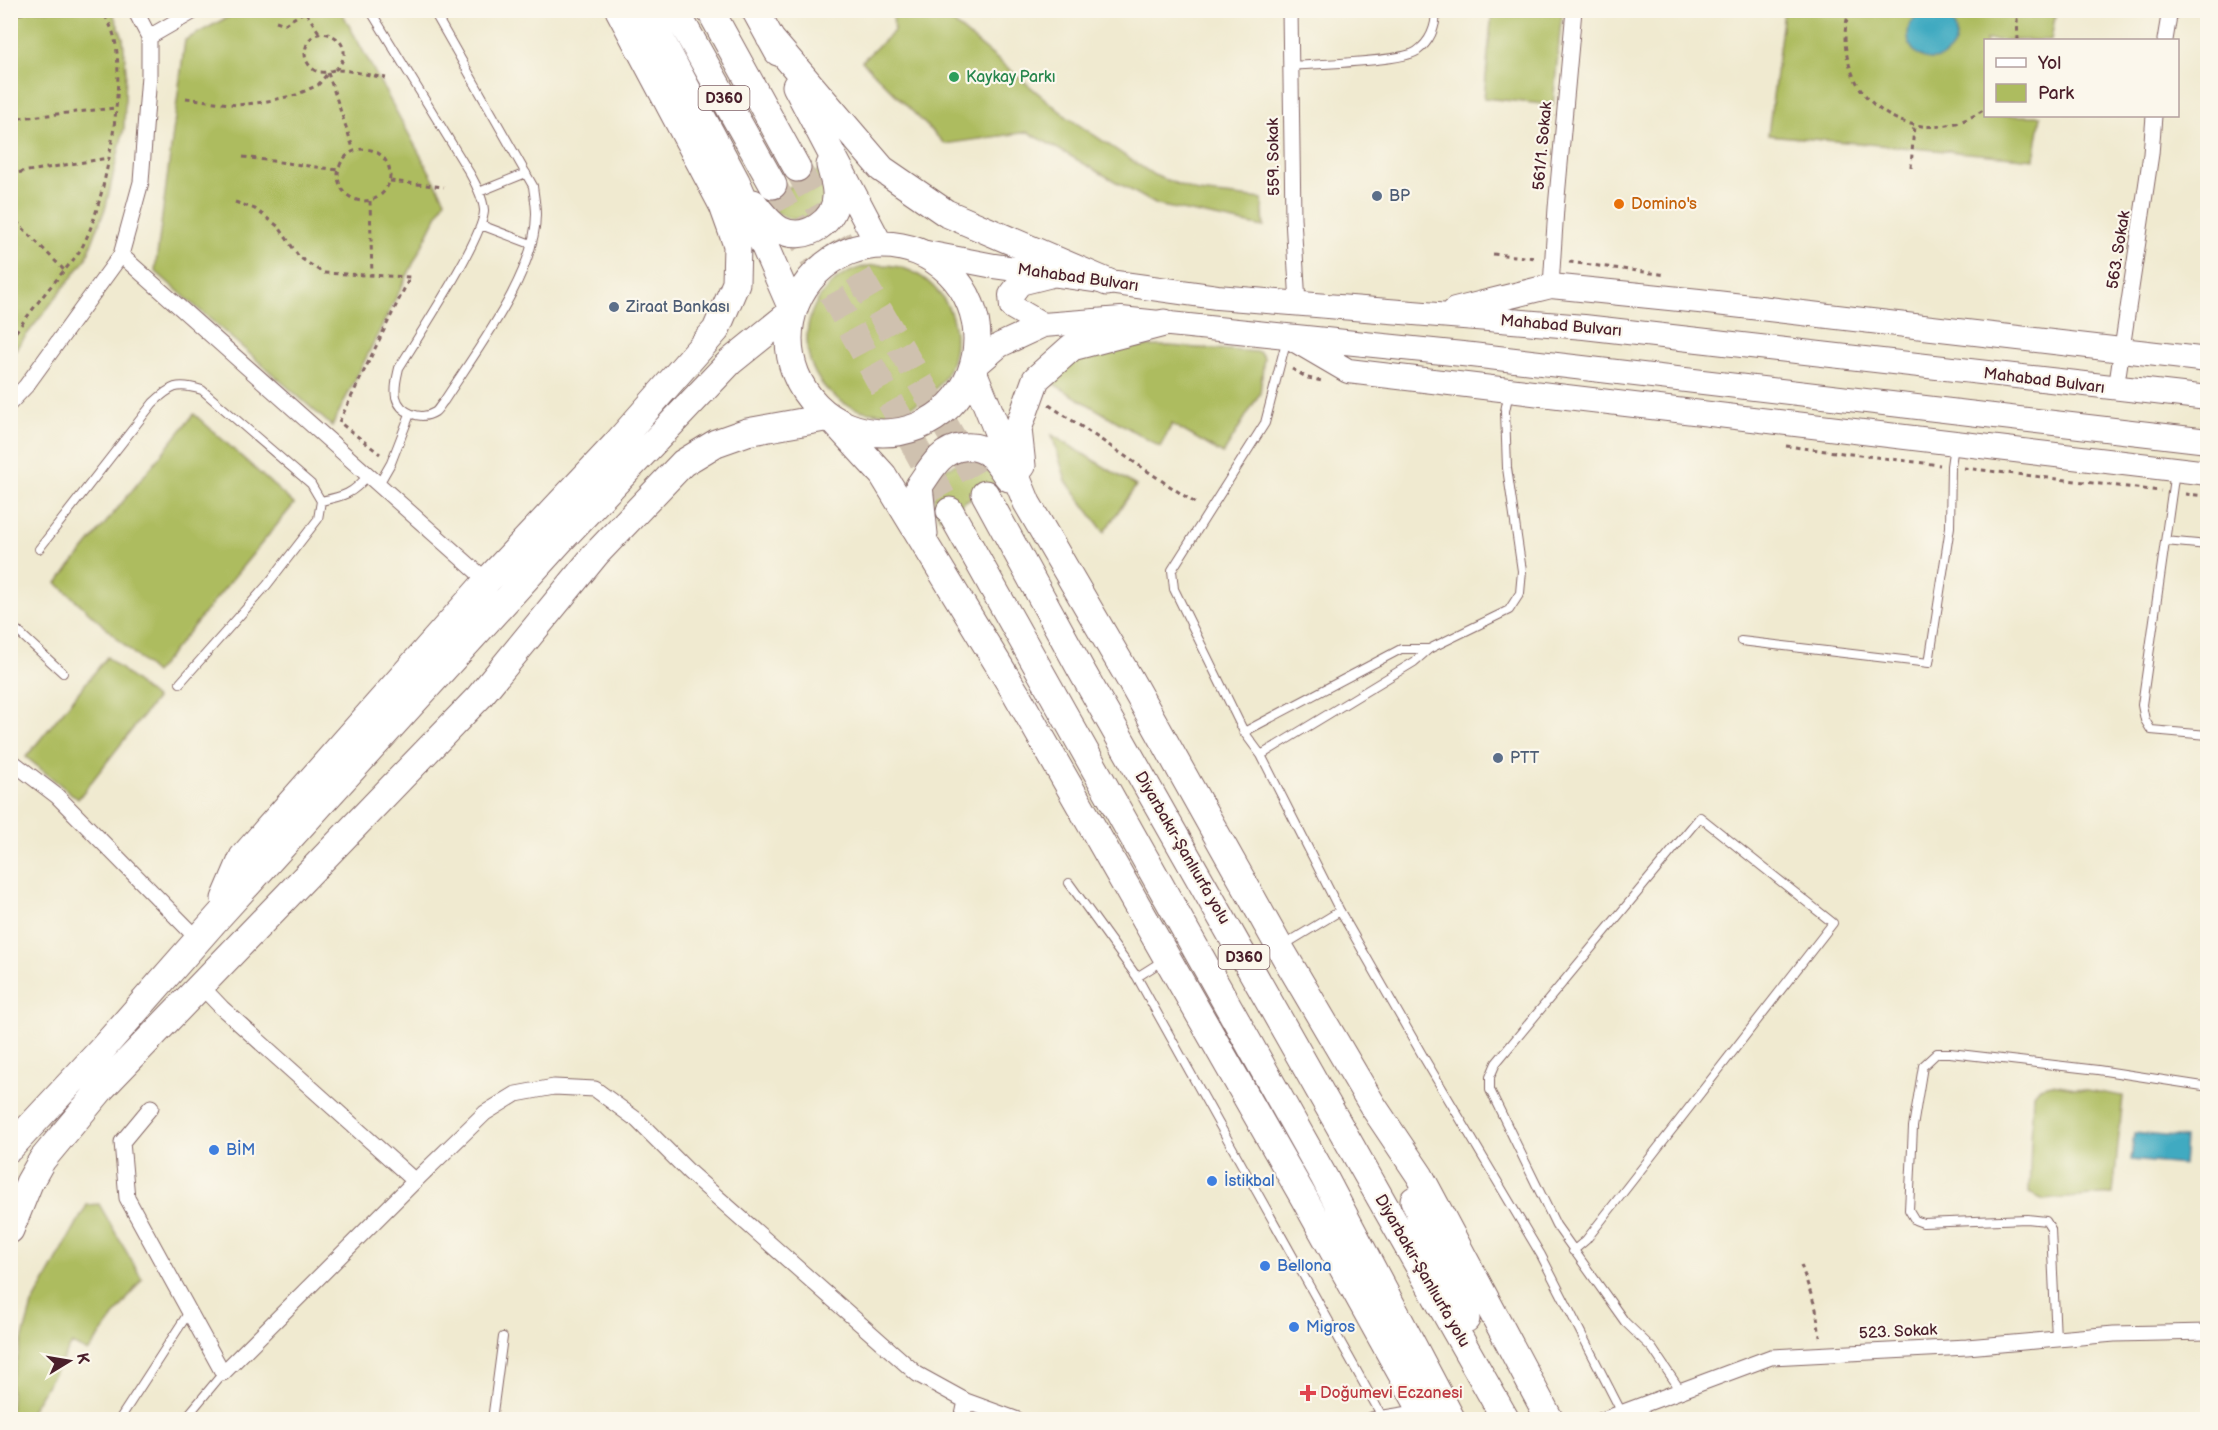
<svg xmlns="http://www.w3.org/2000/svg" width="2218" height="1430" font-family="'Balsamiq Sans',sans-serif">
	<rect width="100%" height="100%" fill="#fbf7ec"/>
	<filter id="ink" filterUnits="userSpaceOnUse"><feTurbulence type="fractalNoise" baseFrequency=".0167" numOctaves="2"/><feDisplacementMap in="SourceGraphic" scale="12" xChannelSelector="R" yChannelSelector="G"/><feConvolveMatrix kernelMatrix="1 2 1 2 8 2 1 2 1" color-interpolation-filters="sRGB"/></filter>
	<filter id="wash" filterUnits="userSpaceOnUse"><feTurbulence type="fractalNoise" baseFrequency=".008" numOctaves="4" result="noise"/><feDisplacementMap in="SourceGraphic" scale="24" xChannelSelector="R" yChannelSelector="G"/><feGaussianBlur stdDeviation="1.35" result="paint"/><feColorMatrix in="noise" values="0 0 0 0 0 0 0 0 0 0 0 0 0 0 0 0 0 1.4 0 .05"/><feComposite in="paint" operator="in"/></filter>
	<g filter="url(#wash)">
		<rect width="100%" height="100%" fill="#f0ead0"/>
		<path fill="#adbc5f" stroke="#7c6e45" stroke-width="1.5" d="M11,10L112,11L123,38L126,69L124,128L106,206L86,259L11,355Z
			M241,10L341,11L445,200L332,426L155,271L185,40Z
			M893,11H939L1067,117L1154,175L1198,192L1262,199L1264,227L1157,205L1028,132L945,144L862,61L894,31Z
			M1492,11H1562L1553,105L1484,98Z
			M1784,11H2056L2051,40H1986V116H2041L2034,159L1768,135Z
			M823,168L828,177L821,210C796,225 784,222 765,201Z
			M807 339a74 74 0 1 1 148 0a74 74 0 1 1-148 0Z
			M1169,346L1259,352L1264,357L1260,393L1223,454L1172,424L1160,447L1045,379L1073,354L1104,347Z
			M194,414L294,504L155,673L57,583Z
			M1052,435L1136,486L1104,532L1066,481Z
			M961,462C980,463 985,465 998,480L940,518C929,490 929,472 961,462Z
			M107,657L156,699L78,799L26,757Z
			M2052,1084L2123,1096L2113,1194L2044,1200L2029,1193L2033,1094L2039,1087Z
			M99,1204L142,1279L88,1352L72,1344L26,1419H11V1380L32,1305L87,1205Z"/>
		<path fill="#41aac1" stroke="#466476" stroke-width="1.5" d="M1908 35a24 24 0 1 1 48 0a24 24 0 1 1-48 0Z
			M2134,1133L2185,1138L2183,1165L2131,1160Z"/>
	</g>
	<g filter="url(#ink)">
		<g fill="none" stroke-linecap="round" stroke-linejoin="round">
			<path stroke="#cfc1af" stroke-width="27" stroke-dasharray="27 14" stroke-linecap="butt" d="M797,168L985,494
				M773,185L950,511"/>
			<defs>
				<path id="lane" d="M370,10L469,172C475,183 483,197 484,210C485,236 416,340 399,368C397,377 394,387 396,397C400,413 421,421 435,412C438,410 441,404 444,401C476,351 536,274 536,214C536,205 534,195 533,186L433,10
					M1291,66C1314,64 1402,62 1417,51C1431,41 1436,27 1436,10
					M479,192L526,173
					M481,225L531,244
					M1287,338L1265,423L1172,570L1174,589L1244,732L1261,755L1340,911L1424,1058L1541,1255L1622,1413
					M2175,471L2142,705L2145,720L2151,730L2208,735
					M379,484L391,463L410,414
					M321,501C344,496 353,494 368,475
					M2165,541L2208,545
					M39,549L153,403C171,386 177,382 202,390L311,484L321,501L318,519L267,585L180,683
					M10,624L63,673
					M1741,641L1929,663L1950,527L1951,466L1954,445
					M1244,732L1401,649H1429
					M1261,755L1414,662L1429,649L1509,610L1520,593L1522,571L1507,468L1505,411L1509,392
					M1069,883L1137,977L1383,1418
					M1284,945L1340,911
					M1137,977L1164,960
					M1573,1251L1586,1240L1833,923L1700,817L1496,1063L1490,1077V1090L1556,1225L1625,1322L1652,1348L1681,1391
					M2056,1339L2051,1229L2046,1221L2027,1219L1923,1223L1915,1220L1909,1210L1913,1127L1923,1066L1937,1053H1950L2098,1070L2203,1086
					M1641,1406L1648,1420
					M119,1420L189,1312
					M184,1420L223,1373
					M492,1420L503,1337"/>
				<path id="street" d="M1290,10L1293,218L1298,304
					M149,37L196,10
					M2165,40L2170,10
					M121,255L487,581
					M1551,286L1556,208L1574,10
					M2116,389L2151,154L2154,116
					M10,403L26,386L121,255L141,182L149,75V37L135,10
					M10,760L57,796L199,940
					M201,986L222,1008L415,1181
					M151,1107L122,1142L127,1198L223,1373L415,1181L485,1113L516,1094L554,1087L595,1089L637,1120L690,1173L917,1374L966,1401
					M962,1420L966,1401L1018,1420
					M1372,1420L1422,1412
					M1602,1420L1771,1357L1967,1347L2114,1334L2208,1332"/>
				<path id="primary" d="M916,251L994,266L1217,297L1584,327L2208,398
					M1455,310L1551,286L1699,301L2208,360
					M1043,325L1012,307L1011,295L1020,283L1048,276
					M1295,340L1348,371L2208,473
					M972,369L1000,345L1043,325L1121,319L1472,355L2208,441"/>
				<path id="highway" d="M675,10L773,185
					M710,10L797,168
					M755,10L778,52
					M770,38L882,169L946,213L1107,282
					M796,86L879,244
					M753,203C761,212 769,224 780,230C805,243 838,221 836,193C836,184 832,174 830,165
					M789 339a94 94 0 1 1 188 0a94 94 0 1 1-188 0Z
					M972,369L1027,503L1129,678L1280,948L1373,1106L1420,1176L1550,1420
					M1022,466L1018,429L1036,379L1072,347L1164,323
					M985,494L1080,668L1506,1420
					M950,511L1324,1177L1452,1420
					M924,534L919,486C925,478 931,467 939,459C953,445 976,442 991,455C998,461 1003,471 1009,478
					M225,899L243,857L487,581L617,443L716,330L736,283L737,245L723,206L619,10
					M10,1148L103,1048L218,917L560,541L730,362L793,311L736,181L645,10
					M1414,1200L1466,1319
					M10,1230L29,1183L42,1160L101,1089L479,697L596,554L683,463L716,443L747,432L830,417L883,475L1017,695L1304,1198L1427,1420"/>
			</defs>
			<use href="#lane" stroke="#846665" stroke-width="10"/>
			<use href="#street" stroke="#846665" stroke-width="17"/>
			<use href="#primary" stroke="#846665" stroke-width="26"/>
			<use href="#highway" stroke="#846665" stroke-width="29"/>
			<path stroke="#846665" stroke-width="3" stroke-dasharray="4.5 4.5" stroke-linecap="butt" d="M1850,10C1844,25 1844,42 1847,56C1861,122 1933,147 1986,108
				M2013,10L2017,19L2018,40
				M10,15L50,10
				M276,21L285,24L305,11L320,34
				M335,70C364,44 315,16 306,47C304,53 305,60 309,65C312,69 316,72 321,72C326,73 329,71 334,70C345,69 373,76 386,78
				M328,73L354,151
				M186,98L237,105L263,102L296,95L318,85L328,73
				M10,119L115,108
				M338 175a26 26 0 1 1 52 0a26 26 0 1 1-52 0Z
				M243,157L338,170
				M1911,168L1914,125
				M10,174L108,158
				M390,181L444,187
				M370,201L372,276
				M235,202L255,209L279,227L299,257L323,273L410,277L339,422L380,454
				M10,215L65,271
				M1493,254L1536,258
				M1569,262L1667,275
				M10,339C26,319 41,297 58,278C66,268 74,260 81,249C105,208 127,82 114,36C112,27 106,19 103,10
				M1292,369L1308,378L1322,381
				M1049,405L1198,505
				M1786,446L1940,465
				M1964,468L2161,491
				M2185,494L2208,496
				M1801,1265L1816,1309L1820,1337"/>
			<use href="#lane" stroke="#fff" stroke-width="8"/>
			<use href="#street" stroke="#fff" stroke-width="15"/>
			<use href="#primary" stroke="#fff" stroke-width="24"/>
			<use href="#highway" stroke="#fff" stroke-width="27"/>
		</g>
	</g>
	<circle fill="#2e9e5b" stroke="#fbf7ec" stroke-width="2" cx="954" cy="77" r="6"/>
	<g fill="#5c6f8a" stroke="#fbf7ec" stroke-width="2">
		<circle cx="1377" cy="196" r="6"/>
		<circle cx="614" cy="307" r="6"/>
		<circle cx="1498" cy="758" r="6"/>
	</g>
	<circle fill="#e8710a" stroke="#fbf7ec" stroke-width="2" cx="1619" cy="204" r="6"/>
	<g fill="#3f7fe0" stroke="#fbf7ec" stroke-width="2">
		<circle cx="214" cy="1150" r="6"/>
		<circle cx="1212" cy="1181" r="6"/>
		<circle cx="1265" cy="1266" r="6"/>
		<circle cx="1294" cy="1327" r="6"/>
	</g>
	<path fill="#e0444e" stroke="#fbf7ec" stroke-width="2" d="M1305 1384h6v6h6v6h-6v6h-6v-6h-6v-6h6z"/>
	<g text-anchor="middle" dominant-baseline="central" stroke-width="4.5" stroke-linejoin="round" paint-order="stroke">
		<g fill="#fbf7ec" stroke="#7f6065" stroke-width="1.5">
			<rect x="698.5" y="86" width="51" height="24" rx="4.5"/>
			<rect x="1218.5" y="945" width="51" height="24" rx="4.5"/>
		</g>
		<g font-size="15" font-weight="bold" fill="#4a1f2b">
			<text x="724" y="98">D360</text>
			<text x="1244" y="957">D360</text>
		</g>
		<g font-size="16" fill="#27864d" stroke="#fbf7ec" text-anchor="start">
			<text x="966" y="77">Kaykay Parkı</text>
		</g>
		<g font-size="16" fill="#4a1f2b" stroke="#fbf7ec">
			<text transform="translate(1543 146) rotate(-85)">561/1. Sokak</text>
			<text transform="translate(1274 157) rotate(-91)">559. Sokak</text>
			<text transform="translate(2119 250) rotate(-81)">563. Sokak</text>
			<text transform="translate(1078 278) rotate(8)">Mahabad Bulvarı</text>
			<text transform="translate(1561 326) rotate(5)">Mahabad Bulvarı</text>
			<text transform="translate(2044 381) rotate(7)">Mahabad Bulvarı</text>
			<text transform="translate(1182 848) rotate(60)">Diyarbakır-Şanlıurfa yolu</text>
			<text transform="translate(1422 1271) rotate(60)">Diyarbakır-Şanlıurfa yolu</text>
			<text transform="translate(1898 1332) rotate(-3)">523. Sokak</text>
		</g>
		<g font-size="16" fill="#4e5e75" stroke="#fbf7ec" text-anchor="start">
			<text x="1389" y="196">BP</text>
			<text x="626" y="307">Ziraat Bankası</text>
			<text x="1510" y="758">PTT</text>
		</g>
		<g font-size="16" fill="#c56008" stroke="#fbf7ec" text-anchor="start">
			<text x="1631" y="204">Domino's</text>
		</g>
		<g font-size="16" fill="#366cbe" stroke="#fbf7ec" text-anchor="start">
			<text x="226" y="1150">BİM</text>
			<text x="1224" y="1181">İstikbal</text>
			<text x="1277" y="1266">Bellona</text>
			<text x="1306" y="1327">Migros</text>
		</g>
		<g font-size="16" fill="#be3a42" stroke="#fbf7ec" text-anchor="start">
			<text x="1320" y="1393">Doğumevi Eczanesi</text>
		</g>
	</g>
	<rect width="2218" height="1430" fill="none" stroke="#fbf7ec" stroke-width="36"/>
	<rect x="1984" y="39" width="195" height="78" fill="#fbf7ec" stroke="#b4a19f" stroke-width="1.5"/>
	<rect x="1996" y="58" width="30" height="9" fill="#ffffff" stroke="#b4a19f" stroke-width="1.5"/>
	<text x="2038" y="69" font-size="18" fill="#4a1f2b">Yol</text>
	<rect x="1996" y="84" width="30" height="18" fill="#adbc5f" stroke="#b4a19f" stroke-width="1.5"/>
	<text x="2038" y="99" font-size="18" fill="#4a1f2b">Park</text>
	<g transform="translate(69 1361) rotate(79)" stroke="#fbf7ec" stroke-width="4.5" paint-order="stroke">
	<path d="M0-4.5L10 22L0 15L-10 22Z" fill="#4a1f2b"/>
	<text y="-9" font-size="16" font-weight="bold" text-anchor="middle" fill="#4a1f2b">K</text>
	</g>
</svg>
